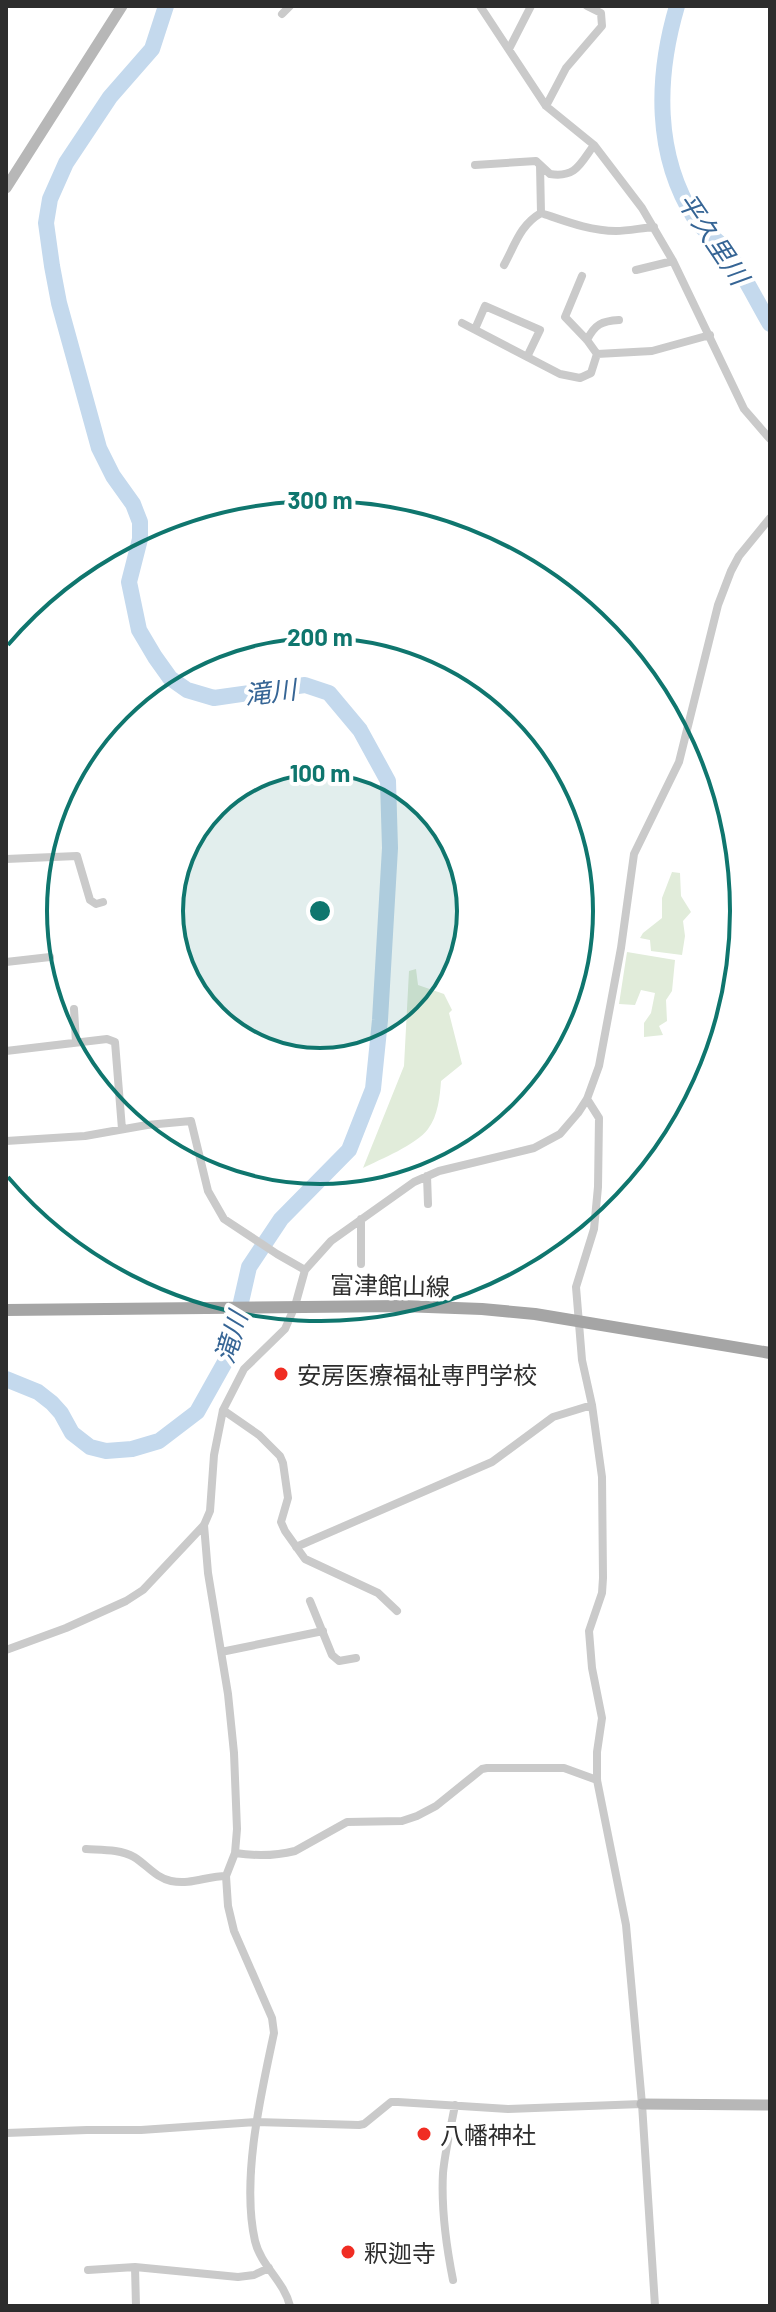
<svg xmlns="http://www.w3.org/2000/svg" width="776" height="2312" font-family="Barlow,'Noto Sans JP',sans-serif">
	<rect width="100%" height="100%" fill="#fff"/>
	<path fill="#e1ecda" d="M672,872L680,873L681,896L691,912L683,921L685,936L682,955L651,951L650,940L640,938L643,933L662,918V898Z
		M627,952L675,960L672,991L666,1000L667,1021L659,1026L663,1035L644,1037V1023L651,1013L655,993L641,990L635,1005L619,1004Z
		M416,969L418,985L444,994L452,1010L449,1013L462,1064L441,1081C440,1096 438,1116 428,1129C416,1145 381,1159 363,1168L404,1066L409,971Z"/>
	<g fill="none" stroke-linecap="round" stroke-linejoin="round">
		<path stroke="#c4d9ed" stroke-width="16" d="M677,6C656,77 654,155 695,219C703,231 717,239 726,250C742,271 756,300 770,324
			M6,1379L38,1392L52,1403L61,1413L72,1433L90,1447L106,1451L132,1449L159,1441L197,1412L229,1355L249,1267L281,1219L349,1150L373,1089L380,1020L390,848L388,781L360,730L329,693L305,685L214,698L187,690L170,678L155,657L139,630L129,582L140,539V522L133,504L113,476L99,448L59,303L52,266L46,223L50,199L66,163L110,97L152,49L166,6"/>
		<path stroke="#cacaca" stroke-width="8" d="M480,6L546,106L594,145L642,208L673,261L744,409L770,439
			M282,14L290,6
			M509,49L531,6
			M546,106L566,68L602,26L601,13L587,6
			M475,165L536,161L550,174C576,178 580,164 594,145
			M541,213C565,221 590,231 616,231C628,231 641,228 654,227
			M504,265C515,245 520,225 541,213L540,165
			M636,270L673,261
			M582,276L565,317L587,340L597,354
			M462,323L560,374L580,378L591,373L597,354L652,351L710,335
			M475,329L485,306L540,330L527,357
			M587,340C595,324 602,321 619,320
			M6,859L77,856L90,900L96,904L103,902
			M6,962L50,957
			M74,1009L76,1042
			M6,1051L107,1039L115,1042L122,1129
			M587,1099L599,1118L598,1187L594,1229L576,1287L582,1360L592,1405L602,1477L603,1578L602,1593L589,1631L592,1668L602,1718L597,1752V1780L626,1925L642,2104L655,2306
			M6,1141L85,1136L147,1125L191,1121L208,1191L224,1219L277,1254L305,1270
			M427,1176L428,1204
			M361,1219V1264
			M223,1410L259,1435L280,1456L283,1463L288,1498L281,1522L285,1531L305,1559L378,1593L397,1611
			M204,1525L208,1573L228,1694L234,1753L237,1829L235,1853L226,1876L228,1906L234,1931L272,2018L274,2033C261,2094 241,2179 255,2241C261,2266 284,2281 290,2306
			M296,1547L492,1462L553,1417L592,1405
			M310,1601L332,1655L339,1661L356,1658
			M6,1650L66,1628L126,1601L143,1590L204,1525L210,1511L214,1455L223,1410L244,1369L285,1329L295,1306L305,1270L331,1241L414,1182L439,1171L534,1148L560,1134L578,1113L587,1099L599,1066L621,948L634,854L679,762L718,605L731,571L739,556L770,518
			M221,1652L323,1631
			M86,1849C102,1850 120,1849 134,1857C147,1865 156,1878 171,1881C191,1885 207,1876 226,1876
			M235,1853C255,1856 275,1856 295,1851L347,1822L402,1821L417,1816L436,1806L482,1769L487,1768H564L597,1780
			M6,2133L87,2130H141L256,2122L359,2125L364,2124L391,2102H398L508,2109L642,2104
			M135,2267L136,2306
			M88,2270L135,2267L238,2277L254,2275L269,2268
			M453,2280C446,2245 441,2210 443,2173C445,2151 451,2127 455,2105"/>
		<path stroke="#b7b7b7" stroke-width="11" d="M6,188L122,6
			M642,2104L770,2105"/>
		<path stroke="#a5a5a5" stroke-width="12" d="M6,1310L402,1306L482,1309L535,1314L770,1353"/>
	</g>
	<circle cx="320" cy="911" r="137" fill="#0f766e" fill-opacity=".12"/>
	<g fill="none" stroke="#0f766e" stroke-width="4">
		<circle cx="320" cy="911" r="137"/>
		<circle cx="320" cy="911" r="273"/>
		<path d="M8 645A410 410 0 1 1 8 1177"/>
	</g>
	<g fill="#f02d23" stroke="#fff" stroke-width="3">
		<circle cx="281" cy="1374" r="8"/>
		<circle cx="424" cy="2134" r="8"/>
		<circle cx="348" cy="2252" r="8"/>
	</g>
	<g text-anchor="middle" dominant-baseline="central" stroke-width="8" stroke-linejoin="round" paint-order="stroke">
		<g font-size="24" fill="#2d2d2d" stroke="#fff">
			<text transform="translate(390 1285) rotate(1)">富津館山線</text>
		</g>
		<g font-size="24" fill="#2d2d2d" stroke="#fff" text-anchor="start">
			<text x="297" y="1374">安房医療福祉専門学校</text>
			<text x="440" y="2134">八幡神社</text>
			<text x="364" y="2252">釈迦寺</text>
		</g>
		<g font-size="26" font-style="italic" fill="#366595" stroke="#fff">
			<text transform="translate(714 238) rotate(56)">平久里川</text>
			<text transform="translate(270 691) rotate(-7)">滝川</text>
			<text transform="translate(230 1337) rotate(-73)">滝川</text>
		</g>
	</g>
	<circle cx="320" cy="911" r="12" fill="#0f766e" stroke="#fff" stroke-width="4"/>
	<g font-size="24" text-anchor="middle" font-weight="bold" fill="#0f766e" stroke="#fff" stroke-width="8" stroke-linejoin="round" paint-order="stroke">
		<text x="320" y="509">300 m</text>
		<text x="320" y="646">200 m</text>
		<text x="320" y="782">100 m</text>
	</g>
	<rect width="776" height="2312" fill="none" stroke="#2d2d2d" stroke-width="16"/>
</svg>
